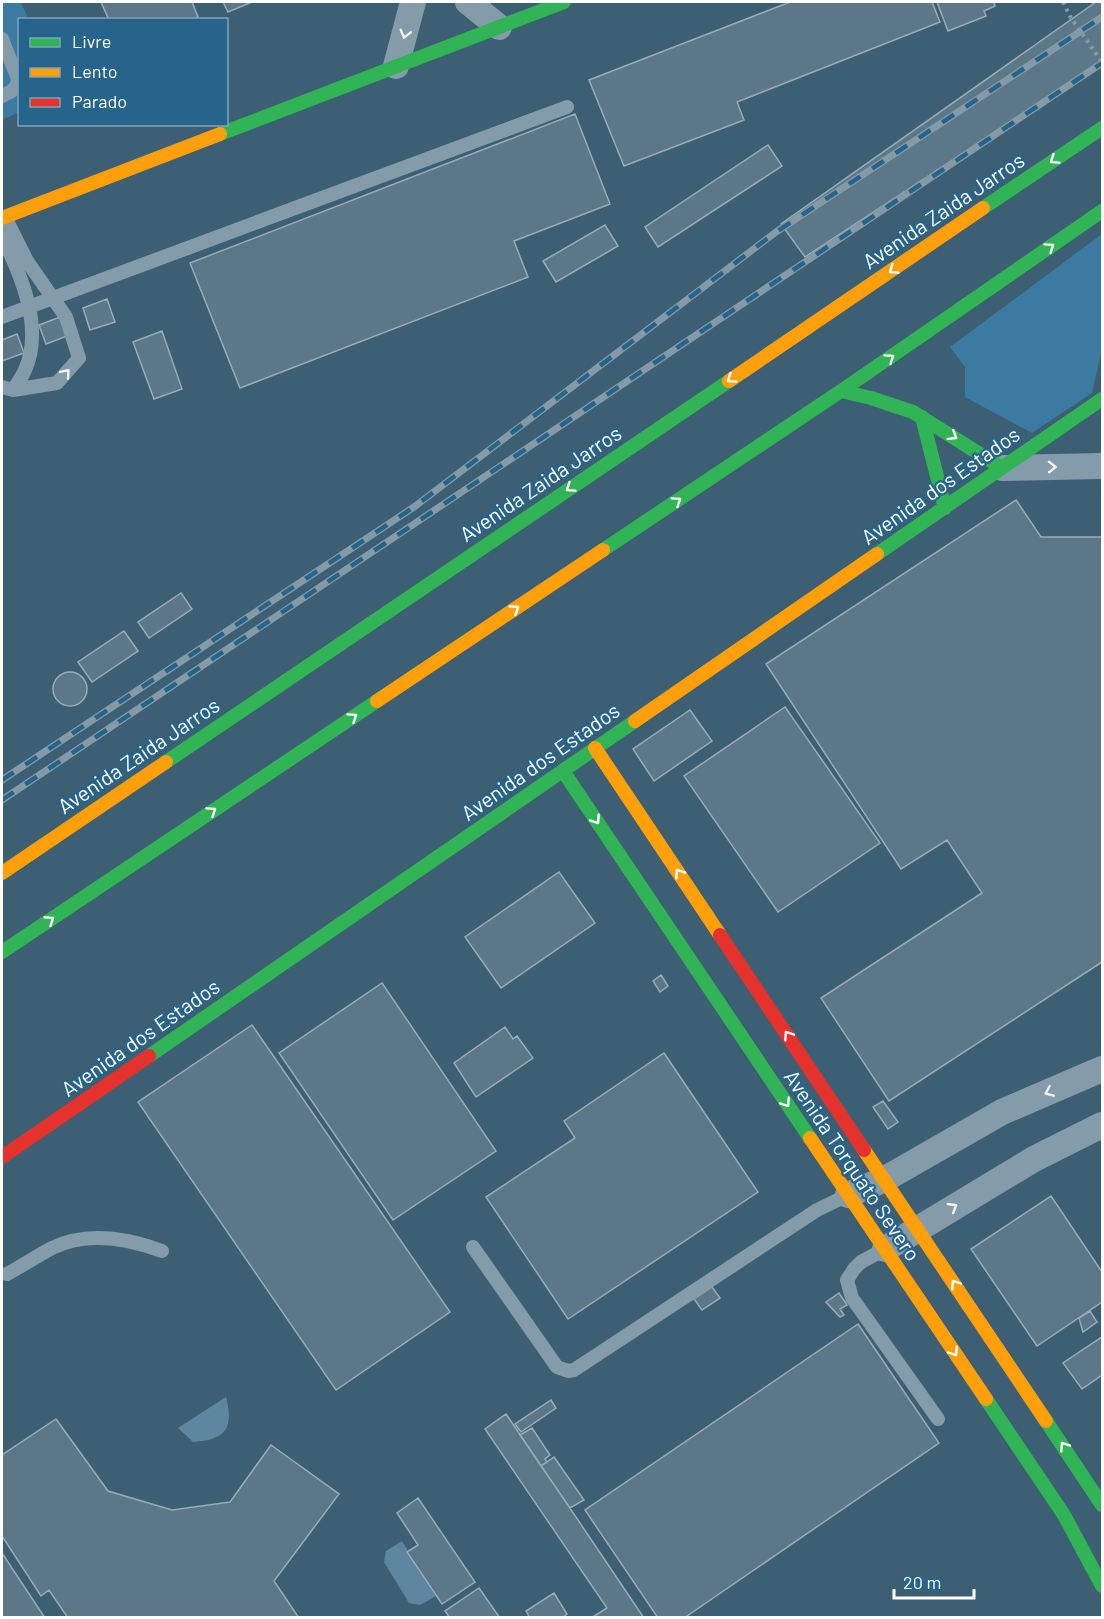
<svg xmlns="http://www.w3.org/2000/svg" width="1104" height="1619" font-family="Barlow,sans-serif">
	<rect width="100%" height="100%" fill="#3d5f74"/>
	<path fill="#3b7ba1" d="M2,2H21L28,19L20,20L19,112L2,120Z
		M1102,234V348L1092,393L1032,433L965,397V367L950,347Z"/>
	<path fill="#5e86a0" d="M226,1397C234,1428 226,1440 193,1442L178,1428Z
		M402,1541L436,1596L420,1605L409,1603L384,1562L386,1551Z"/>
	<path fill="#5c7787" stroke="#98abb7" stroke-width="1.5" d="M101,2H192L198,17L193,20H109Z
		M223,2H252L228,12Z
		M790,2H932L940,22L737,102L744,120L624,166L589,80Z
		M937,2H997L994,3L995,6L984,11L986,16L948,31Z
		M1096,2H1102V62L805,257L781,224Z
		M575,114L610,204L514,241L528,277L240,388L190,263Z
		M768,145L782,166L658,247L645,227Z
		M605,225L618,246L556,282L543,261Z
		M107,299L115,322L90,330L83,308Z
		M60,317L67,336L46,344L39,325Z
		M162,331L182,389L154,399L133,342Z
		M17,334L24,353L2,361V340Z
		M1016,500L1041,537H1102V962L889,1101L821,998L982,893L947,840L901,869L766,664Z
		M181,593L192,609L149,638L138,622Z
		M124,631L138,651L92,682L78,662Z
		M53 689a17 17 0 1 1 34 0a17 17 0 1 1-34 0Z
		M785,707L880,843L778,912L684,776Z
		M690,710L712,741L654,781L633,749Z
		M559,872L595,923L501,988L465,937Z
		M661,975L668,986L660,992L653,981Z
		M382,983L496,1151L393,1220L279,1053Z
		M252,1025L450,1312L336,1390L138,1102Z
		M505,1027L513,1039L517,1036L533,1058L476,1097L454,1063Z
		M664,1053L758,1192L568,1319L486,1197L575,1138L564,1121Z
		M883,1101L898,1122L888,1129L873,1107Z
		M1051,1196L1102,1272V1302L1037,1346L971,1249Z
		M712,1287L720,1298L702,1310L694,1299Z
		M839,1293L847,1305L840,1309L844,1315L840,1317L826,1302Z
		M1090,1311L1097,1322L1083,1332L1079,1318Z
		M858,1324L939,1443L684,1618H658L585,1510Z
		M1102,1337V1375L1082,1389L1063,1363Z
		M551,1400L556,1408L521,1432L515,1424Z
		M506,1414L582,1526L644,1618H591L607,1608L485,1429Z
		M56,1419L108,1491L172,1510L230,1502L271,1445L339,1494L274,1581L299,1618H68L49,1590L41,1596L2,1536V1455Z
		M532,1428L550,1455L545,1459L547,1462L541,1466L520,1435Z
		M554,1457L584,1500L570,1508L541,1466Z
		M418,1498L475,1582L442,1604L407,1552L418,1545L397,1513Z
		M2,1553L45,1618H2Z
		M479,1588L500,1618H450L445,1611Z
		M554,1593L567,1614L562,1618H530L526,1611Z"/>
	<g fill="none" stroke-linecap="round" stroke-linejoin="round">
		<path stroke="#849ba9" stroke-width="14" d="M2,39L18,79C17,90 11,92 2,96
			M2,237C21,274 44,328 25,370C22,377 17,384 13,390
			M2,317L567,107
			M2,387L13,390L57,383L79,358L66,317L27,261L5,217
			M473,1247L557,1367L568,1371L574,1370L817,1210L848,1195
			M885,1249L861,1262L854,1269L847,1280L852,1298L938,1419
			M7,1274C22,1266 37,1256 52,1248C87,1231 127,1238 162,1251"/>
		<path stroke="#849ba9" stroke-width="26" d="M468,2L499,27
			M396,66L413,2
			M1002,468L1102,466
			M848,1195L885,1179L1002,1112L1102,1069
			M885,1249L1034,1159L1102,1125"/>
		<path stroke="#30b455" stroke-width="14" d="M220,134L564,2
			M983,208L1102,128
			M841,391L871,398L913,412L1002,468
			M922,417L945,508
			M603,550L841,391L1102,211
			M877,554L1102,399
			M166,762L729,381
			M563,771L810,1138
			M2,952L377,701
			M149,1056L635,721
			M986,1399L1064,1515L1102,1586
			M1046,1421L1102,1505"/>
		<path stroke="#ff9f0a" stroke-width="14" d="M2,218L220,134
			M729,381L983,208
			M377,701L603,550
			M635,721L877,554
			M595,748L720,935
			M2,873L166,762
			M810,1138L986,1399
			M864,1150L1046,1421"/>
		<path stroke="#e5322d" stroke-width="14" d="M720,935L864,1150
			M2,1157L149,1056"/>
		<defs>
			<path id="rail" d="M2,780L414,507L776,232L1102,17
				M2,800L1102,63"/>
		</defs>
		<use href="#rail" stroke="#849aa7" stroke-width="7"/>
		<use href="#rail" stroke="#26648b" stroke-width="4.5" stroke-dasharray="14" stroke-linecap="butt"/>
		<path stroke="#849ba9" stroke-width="4" stroke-dasharray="3 4.5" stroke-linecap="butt" d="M1063,2L1071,18L1102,62"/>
	</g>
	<defs><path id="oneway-chevron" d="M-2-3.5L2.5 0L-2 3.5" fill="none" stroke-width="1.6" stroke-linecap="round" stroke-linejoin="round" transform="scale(1.5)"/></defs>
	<g stroke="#f3f5f6">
		<use href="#oneway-chevron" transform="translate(405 34) rotate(104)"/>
		<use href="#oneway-chevron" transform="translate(66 373) rotate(-49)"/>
		<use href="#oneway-chevron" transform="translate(1052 467) rotate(-1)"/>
		<use href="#oneway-chevron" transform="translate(1049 1092) rotate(157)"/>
		<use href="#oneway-chevron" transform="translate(953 1207) rotate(-31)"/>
	</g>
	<g stroke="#fff">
		<use href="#oneway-chevron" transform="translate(1054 160) rotate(146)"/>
		<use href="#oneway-chevron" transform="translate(1050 247) rotate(-35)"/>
		<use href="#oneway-chevron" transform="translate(893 270) rotate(146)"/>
		<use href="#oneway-chevron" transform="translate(890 358) rotate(-35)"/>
		<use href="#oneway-chevron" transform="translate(731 379) rotate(146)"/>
		<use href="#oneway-chevron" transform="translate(953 436) rotate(32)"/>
		<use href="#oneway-chevron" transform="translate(570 488) rotate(146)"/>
		<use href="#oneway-chevron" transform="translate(677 501) rotate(-34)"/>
		<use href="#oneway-chevron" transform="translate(515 609) rotate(-34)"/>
		<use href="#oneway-chevron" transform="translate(353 717) rotate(-34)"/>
		<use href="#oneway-chevron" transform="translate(212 811) rotate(-34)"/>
		<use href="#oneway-chevron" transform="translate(596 820) rotate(56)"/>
		<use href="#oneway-chevron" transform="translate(679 873) rotate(-124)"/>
		<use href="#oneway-chevron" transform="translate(50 920) rotate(-34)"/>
		<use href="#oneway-chevron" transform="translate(788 1035) rotate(-124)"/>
		<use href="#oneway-chevron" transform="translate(786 1103) rotate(56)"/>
		<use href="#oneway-chevron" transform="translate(955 1284) rotate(-124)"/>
		<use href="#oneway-chevron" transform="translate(954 1352) rotate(56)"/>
		<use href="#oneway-chevron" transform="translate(1064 1446) rotate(-124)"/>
	</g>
	<g text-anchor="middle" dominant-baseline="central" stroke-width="4.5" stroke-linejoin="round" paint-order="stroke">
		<g font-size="21" fill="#fff" stroke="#26648b">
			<text transform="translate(943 210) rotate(-34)">Avenida Zaida Jarros</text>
			<text transform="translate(540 483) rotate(-34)">Avenida Zaida Jarros</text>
			<text transform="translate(940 485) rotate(-35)">Avenida dos Estados</text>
			<text transform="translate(138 755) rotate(-34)">Avenida Zaida Jarros</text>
			<text transform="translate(540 761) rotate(-35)">Avenida dos Estados</text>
			<text transform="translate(140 1037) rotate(-35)">Avenida dos Estados</text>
			<text transform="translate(853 1165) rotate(56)">Avenida Torquato Severo</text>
		</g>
	</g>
	<rect width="1104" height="1619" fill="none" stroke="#ffffff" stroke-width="6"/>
	<rect x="18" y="18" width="210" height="108" fill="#26648b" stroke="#7da2b9" stroke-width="1.5"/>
	<rect x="30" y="38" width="30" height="9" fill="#30b455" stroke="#7da2b9" stroke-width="1.5"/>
	<text x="72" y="48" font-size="18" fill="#ffffff">Livre</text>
	<rect x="30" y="68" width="30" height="9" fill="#ff9f0a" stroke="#7da2b9" stroke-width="1.5"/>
	<text x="72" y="78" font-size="18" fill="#ffffff">Lento</text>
	<rect x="30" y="98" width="30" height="9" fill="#e5322d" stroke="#7da2b9" stroke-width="1.5"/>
	<text x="72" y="108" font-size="18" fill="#ffffff">Parado</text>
	<path d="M894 1589v9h80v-9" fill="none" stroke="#ffffff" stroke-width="3"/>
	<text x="903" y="1589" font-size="18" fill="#ffffff" stroke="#26648b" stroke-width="4.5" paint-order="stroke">20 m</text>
</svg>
